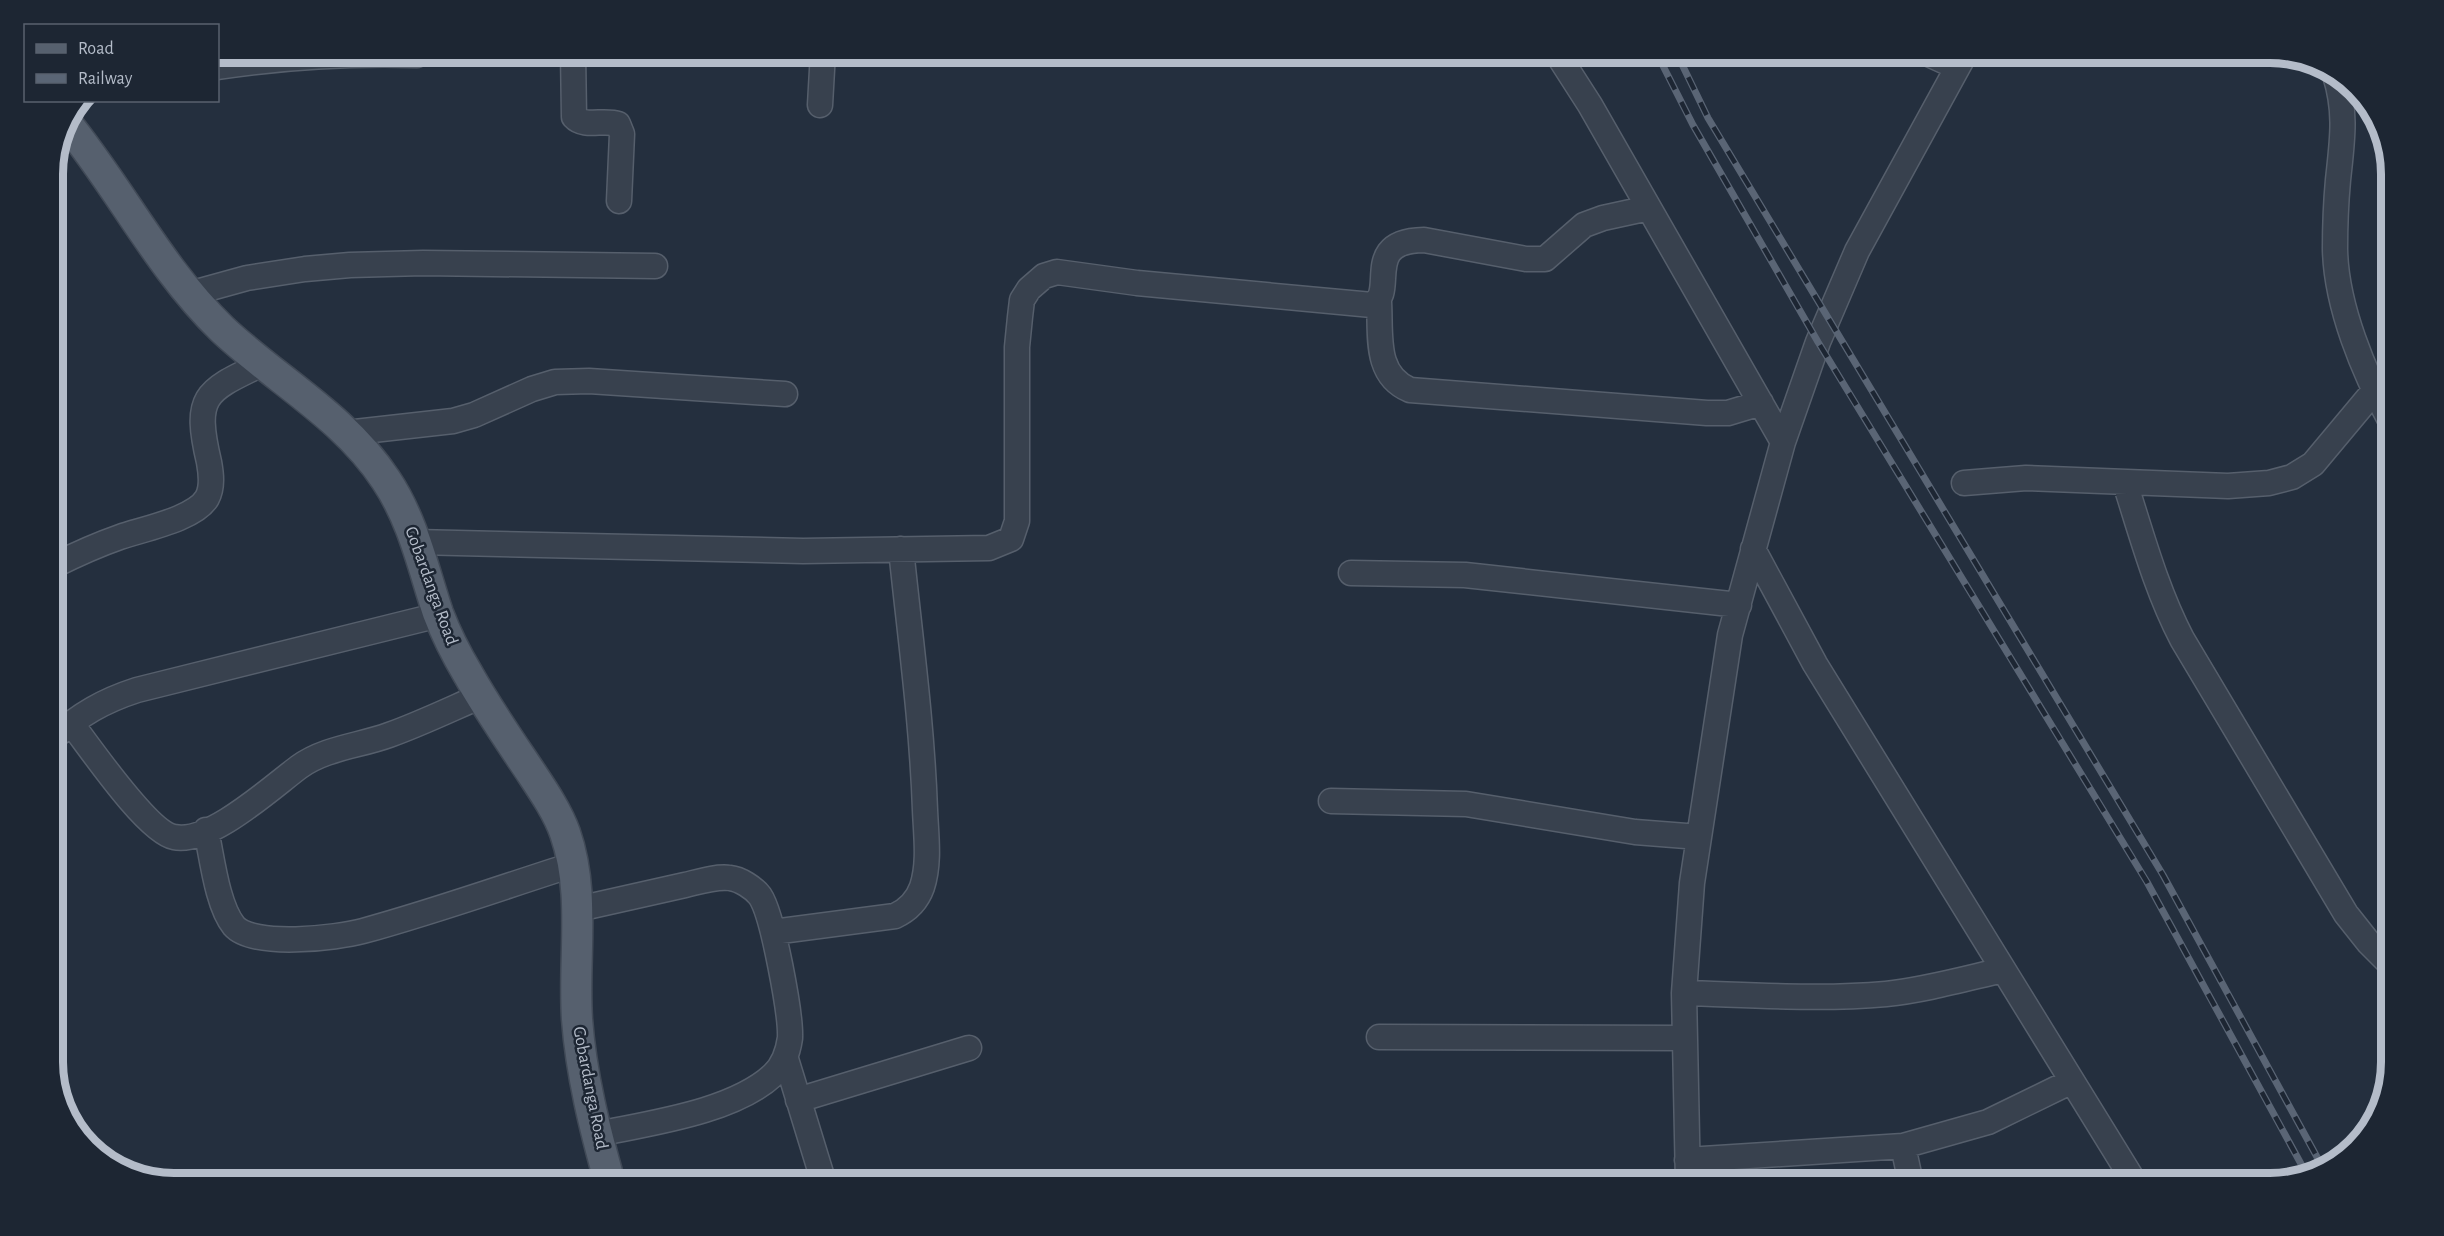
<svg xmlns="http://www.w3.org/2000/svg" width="2444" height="1236" font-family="'Alegreya Sans',sans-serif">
	<rect width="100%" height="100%" fill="#242f3e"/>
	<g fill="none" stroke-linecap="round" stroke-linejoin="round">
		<defs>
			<path id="minor" d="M573,52L574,117C584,128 604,119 618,124L622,134L619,201
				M1556,52L1590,105L1783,442
				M1924,52L1957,67
				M218,67C284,57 350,53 417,55
				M2335,75C2347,113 2342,142 2338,180C2336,202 2335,226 2335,249C2336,306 2364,373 2391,422
				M820,105L823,52
				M189,294L247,278L305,269L350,265L423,263L655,266
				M1379,302C1381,335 1374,375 1410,390L1707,413H1728L1761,403
				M346,433L453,421L474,415L532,389L555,382L589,381L785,394
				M1964,483L2026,478L2228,486L2269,483L2292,477L2313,464L2374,391
				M2125,483C2142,536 2156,589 2182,639L2346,914L2369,943L2391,965
				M415,542L803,551L989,548L1011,539L1017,521V347L1020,317L1022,300L1029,289L1044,276L1057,272L1137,283L1372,305C1398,292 1360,241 1424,240L1526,259H1545L1584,225L1603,218L1649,208
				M1753,549L1815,664L2135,1183
				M53,566C75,555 97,545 120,537C143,529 195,519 207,498C213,487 211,473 209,462C193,394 206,391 264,363
				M1351,573L1465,575L1739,605
				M71,723C89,746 147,832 174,837C209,845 272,787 299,767C325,748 359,746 389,735C420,724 451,709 481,696
				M53,738C81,714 103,701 137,690L439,615
				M1331,801L1466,804L1635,832L1699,837
				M206,830C212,857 217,905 234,926C253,948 337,938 363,931C433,912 503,887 572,865
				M578,909C613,901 649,893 685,885C698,882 716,876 730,878C740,879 754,888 760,896C773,915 791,1015 790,1038C788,1052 784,1065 773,1075C733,1112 650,1123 598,1134
				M773,932L895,916C908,910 917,901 922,887C930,863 926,835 925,810C922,723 910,636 901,549
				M1684,993C1751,995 1819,1000 1886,994C1925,990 1964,979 2003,970
				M1379,1037L1684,1038
				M786,1059L824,1183
				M798,1100L969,1048
				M1903,1146L1911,1183
				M1687,1160L1903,1146L1988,1122L2072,1081
				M1688,1183L1684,993L1692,883L1730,635L1783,442L1818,342L1857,251L1966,52"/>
			<path id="major" d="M65,121C120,188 159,268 222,329C276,380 344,416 386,480C413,520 423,568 438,613C446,634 456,654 468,674C487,708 510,741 532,774C544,792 558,813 565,833C586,893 573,957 577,1019C581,1074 595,1130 610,1183"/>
		</defs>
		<use href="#minor" stroke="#565f6c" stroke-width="27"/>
		<use href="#major" stroke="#414a57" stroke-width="33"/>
		<use href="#minor" stroke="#38414e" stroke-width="24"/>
		<use href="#major" stroke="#56606e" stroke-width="30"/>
		<defs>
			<path id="rail" d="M1656,52L1693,125L1818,342L2147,882L2306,1173
				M1676,52L1708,118L2163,875L2323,1168"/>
		</defs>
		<use href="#rail" stroke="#5a6575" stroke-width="7"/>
		<use href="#rail" stroke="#1d2633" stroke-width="4.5" stroke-dasharray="14" stroke-linecap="butt"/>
	</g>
	<g text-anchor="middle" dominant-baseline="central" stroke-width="5" stroke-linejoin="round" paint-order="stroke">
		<g font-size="18" fill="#b4bcc9" stroke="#1d2633">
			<text transform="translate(431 586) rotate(70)">Gobardanga Road</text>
			<text transform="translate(590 1088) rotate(79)">Gobardanga Road</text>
		</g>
	</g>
	<path d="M0 0H2444V1236H0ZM174 63H2270A111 111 0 0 1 2381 174V1062A111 111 0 0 1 2270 1173H174A111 111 0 0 1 63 1062V174A111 111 0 0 1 174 63Z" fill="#1d2633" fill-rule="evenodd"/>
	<path fill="none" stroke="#b4bcc9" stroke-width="8" d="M174 63H2270A111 111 0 0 1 2381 174V1062A111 111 0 0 1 2270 1173H174A111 111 0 0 1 63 1062V174A111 111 0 0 1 174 63Z"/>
	<rect x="24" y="24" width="195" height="78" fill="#1d2633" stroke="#59626f" stroke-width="1.5"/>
	<rect x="36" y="44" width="30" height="9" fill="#56606e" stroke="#59626f" stroke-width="1.5"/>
	<text x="78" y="54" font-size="18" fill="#b4bcc9">Road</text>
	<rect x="36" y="74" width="30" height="9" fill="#5a6575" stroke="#59626f" stroke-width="1.5"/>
	<text x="78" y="84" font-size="18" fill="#b4bcc9">Railway</text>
</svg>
